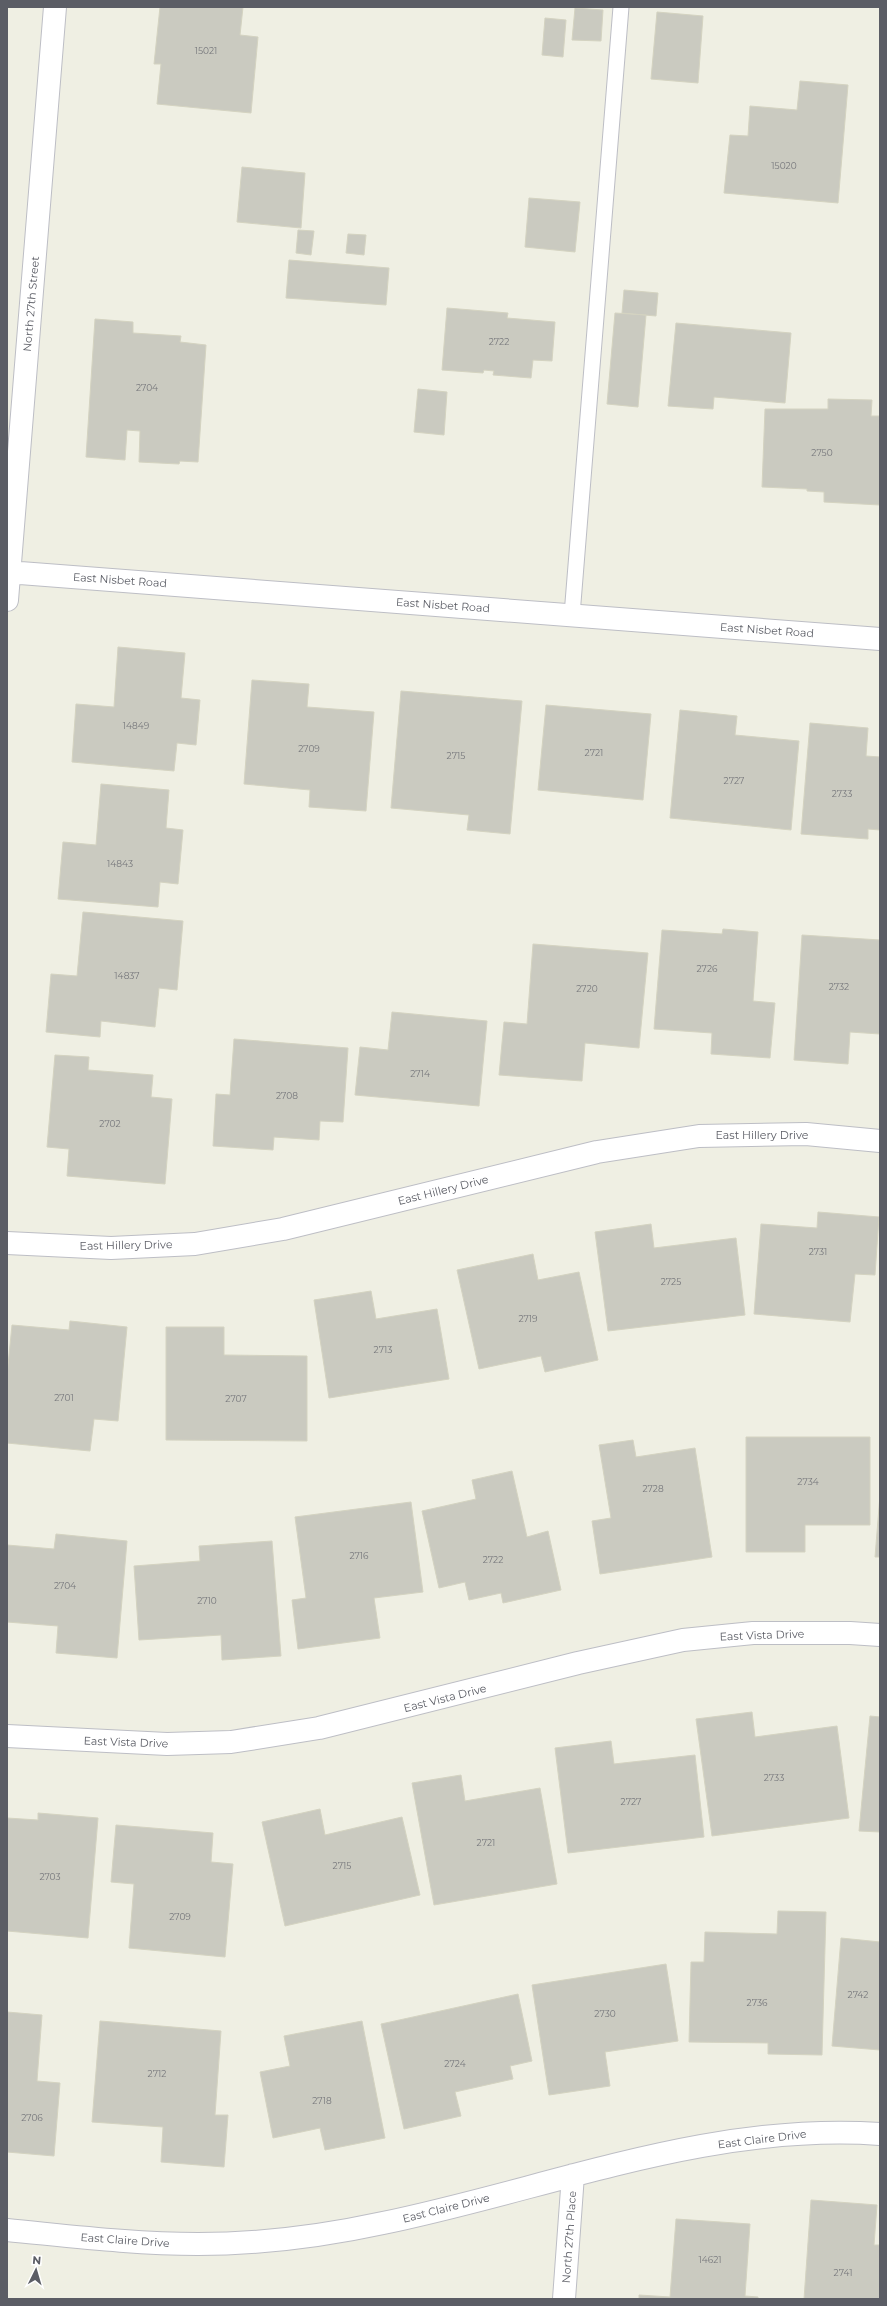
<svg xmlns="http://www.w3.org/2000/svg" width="887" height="2306" font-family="Montserrat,sans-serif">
	<rect width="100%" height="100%" fill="#efefe3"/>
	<path fill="#cacac0" stroke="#d4d3c1" d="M160,7H243L240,35L258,37L251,113L157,104L161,64H154Z
		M575,8L603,10L601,41L572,40Z
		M657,12L703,16L698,83L651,79Z
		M545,18L566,20L563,57L542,55Z
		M800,81L848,85L838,203L724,193L730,135L748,136L750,106L797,110Z
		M242,167L305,173L301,228L237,222Z
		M529,198L580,202L575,252L525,247Z
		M298,230L314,231L311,255L296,253Z
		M348,234L366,235L364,255L346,253Z
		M289,260L389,268L386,305L286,298Z
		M624,290L658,293L656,316L622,313Z
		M447,308L508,313L507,318L555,322L552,361L533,360L531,378L493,375L494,371L484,370L483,373L442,370Z
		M615,313L646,315L638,407L607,404Z
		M95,319L133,322V333L181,336L180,342L206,345L198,462L180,461L179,464L139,462L140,431L127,430L125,460L86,457Z
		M676,323L791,333L785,403L714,397L713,409L668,406Z
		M418,389L447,392L444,435L414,432Z
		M828,399L872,400L871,416H880V505L824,502V492L807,491V489L762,487L765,409H828Z
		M118,647L185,653L181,698L200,700L196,745L177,743L174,771L72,762L76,704L114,707Z
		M252,680L309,684L307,707L374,712L366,811L309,807L310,790L244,784Z
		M401,691L522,701L510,834L467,830L469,815L391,808Z
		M546,705L651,714L643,800L538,790Z
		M680,710L737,716L735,735L799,741L791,830L670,818Z
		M810,723L868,728L866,756L880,757V830L868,829V839L801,834Z
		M101,784L169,790L166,828L183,830L178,884L160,882L158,907L58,899L63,842L96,845Z
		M83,912L183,921L177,990L159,988L155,1027L101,1021L100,1037L46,1032L51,974L77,976Z
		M723,929L758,932L753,1001L775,1003L770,1058L711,1054L712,1033L654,1029L662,930L722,934Z
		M802,935L880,940V1034L850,1032L848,1064L794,1060Z
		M533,944L648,953L639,1048L585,1043L582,1081L499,1075L504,1022L527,1024Z
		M392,1012L487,1021L479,1106L355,1095L360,1047L388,1050Z
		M234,1039L348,1048L343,1122L320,1121L319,1140L274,1137L273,1150L213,1146L216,1094L230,1095Z
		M55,1055L89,1057L88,1070L153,1075L151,1097L172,1099L165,1184L67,1176L69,1149L47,1147Z
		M818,1212L879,1217L875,1275L855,1274L850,1322L754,1314L761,1224L817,1228Z
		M651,1224L654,1248L736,1238L745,1315L608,1331L595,1232Z
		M533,1254L538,1280L579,1272L598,1360L545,1372L541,1356L479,1369L457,1270Z
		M371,1291L376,1319L437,1309L449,1379L329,1398L314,1300Z
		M70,1321L127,1327L118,1421L94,1419L90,1451L7,1443V1375L12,1325L69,1330Z
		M166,1327H224V1355L307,1356V1441L166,1440Z
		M746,1437H870V1525H805V1552H746Z
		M633,1440L636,1457L695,1448L712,1557L600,1574L592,1521L611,1518L599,1445Z
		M512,1471L527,1537L548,1531L561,1590L503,1603L501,1593L469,1600L465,1582L439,1588L422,1511L476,1499L472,1480Z
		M880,1495V1557H875Z
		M411,1502L423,1592L374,1598L380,1638L298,1649L292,1600L306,1598L295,1517Z
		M56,1534L127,1541L117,1658L56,1653L58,1626L7,1622V1545L54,1549Z
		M272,1541L281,1656L222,1660L221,1635L139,1640L134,1566L200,1561L199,1546Z
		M752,1712L755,1737L837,1726L849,1818L712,1836L696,1719Z
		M870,1716L880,1717V1832L859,1831Z
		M611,1741L614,1764L695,1755L704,1837L568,1853L555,1748Z
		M461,1775L465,1801L540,1788L557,1884L434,1905L412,1783Z
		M320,1809L325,1835L402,1817L420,1895L285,1926L262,1822Z
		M38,1813L98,1818L88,1938L7,1931V1818L38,1820Z
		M116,1825L213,1833L211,1862L233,1864L225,1957L129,1948L134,1884L111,1882Z
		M778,1911L826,1912L822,2055L768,2054V2043L689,2042L691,1962H704L705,1932L777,1934Z
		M841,1938L880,1942V2050L832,2046Z
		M666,1964L678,2041L605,2052L610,2086L549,2095L532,1985Z
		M518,1994L532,2061L510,2066L513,2079L455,2092L461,2116L404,2129L381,2024Z
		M7,2012L42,2015L37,2081L60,2083L54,2156L7,2152Z
		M100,2021L221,2031L215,2115H228L224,2167L161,2162L163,2127L92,2122Z
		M362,2021L385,2138L325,2150L320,2128L273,2138L260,2072L290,2066L284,2036Z
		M811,2200L877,2205L874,2245H880V2299H804Z
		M676,2219L750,2224L745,2296L758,2297V2299H639V2295L670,2297Z"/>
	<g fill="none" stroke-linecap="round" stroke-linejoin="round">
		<defs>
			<path id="service" d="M572,615L621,7"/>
			<path id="minor" d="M7,572L880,639
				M7,600L55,7
				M7,1243L111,1248L195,1244L283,1229L597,1152L699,1136L806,1134L880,1141
				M7,1736L167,1744L231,1742L319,1728L578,1663L683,1640L753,1633H850L880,1635
				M7,2230C70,2236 134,2244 198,2244C259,2244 323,2236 383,2223C548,2189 709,2122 880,2134
				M564,2299L573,2175"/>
		</defs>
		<use href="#service" stroke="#bdbec5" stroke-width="17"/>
		<use href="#minor" stroke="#bdbec5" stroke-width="24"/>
		<use href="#service" stroke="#fff" stroke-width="15"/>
		<use href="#minor" stroke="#fff" stroke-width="22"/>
	</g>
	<g text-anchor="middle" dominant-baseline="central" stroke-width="4" stroke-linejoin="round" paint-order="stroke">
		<g font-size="9" fill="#77787c">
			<text x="206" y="50">15021</text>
			<text x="784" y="165">15020</text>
			<text x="499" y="341">2722</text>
			<text x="147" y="387">2704</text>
			<text x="822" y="452">2750</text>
			<text x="136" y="725">14849</text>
			<text x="309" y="748">2709</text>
			<text x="594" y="752">2721</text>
			<text x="456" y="755">2715</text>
			<text x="734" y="780">2727</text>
			<text x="842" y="793">2733</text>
			<text x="120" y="863">14843</text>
			<text x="707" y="968">2726</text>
			<text x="127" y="975">14837</text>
			<text x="839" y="986">2732</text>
			<text x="587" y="988">2720</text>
			<text x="420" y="1073">2714</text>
			<text x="287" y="1095">2708</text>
			<text x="110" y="1123">2702</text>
			<text x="818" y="1251">2731</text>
			<text x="671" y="1281">2725</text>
			<text x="528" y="1318">2719</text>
			<text x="383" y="1349">2713</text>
			<text x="64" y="1397">2701</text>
			<text x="236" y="1398">2707</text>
			<text x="808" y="1481">2734</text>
			<text x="653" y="1488">2728</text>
			<text x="359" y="1555">2716</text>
			<text x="493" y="1559">2722</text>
			<text x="65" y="1585">2704</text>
			<text x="207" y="1600">2710</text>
			<text x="774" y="1777">2733</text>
			<text x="631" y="1801">2727</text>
			<text x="486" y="1842">2721</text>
			<text x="342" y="1865">2715</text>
			<text x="50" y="1876">2703</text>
			<text x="180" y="1916">2709</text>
			<text x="858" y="1994">2742</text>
			<text x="757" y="2002">2736</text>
			<text x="605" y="2013">2730</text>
			<text x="455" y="2063">2724</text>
			<text x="157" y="2073">2712</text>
			<text x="322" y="2100">2718</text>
			<text x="32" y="2117">2706</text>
			<text x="710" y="2259">14621</text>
			<text x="843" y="2272">2741</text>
		</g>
		<g font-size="11" fill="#5b5d65" stroke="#fff">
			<text transform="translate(31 304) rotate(-85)">North 27th Street</text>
			<text transform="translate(120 580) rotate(4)">East Nisbet Road</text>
			<text transform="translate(443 605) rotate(4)">East Nisbet Road</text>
			<text transform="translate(767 630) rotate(4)">East Nisbet Road</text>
			<text x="762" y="1135">East Hillery Drive</text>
			<text transform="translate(443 1190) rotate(-14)">East Hillery Drive</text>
			<text transform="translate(126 1245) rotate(-1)">East Hillery Drive</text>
			<text transform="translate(762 1635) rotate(-2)">East Vista Drive</text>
			<text transform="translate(445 1698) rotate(-14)">East Vista Drive</text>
			<text transform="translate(126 1742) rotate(2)">East Vista Drive</text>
			<text transform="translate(762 2139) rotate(-7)">East Claire Drive</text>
			<text transform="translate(446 2208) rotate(-14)">East Claire Drive</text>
			<text transform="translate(569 2237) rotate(-86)">North 27th Place</text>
			<text transform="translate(125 2240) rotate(4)">East Claire Drive</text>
		</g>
	</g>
	<rect width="887" height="2306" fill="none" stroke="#5b5d65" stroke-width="16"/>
	<g transform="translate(36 2270) rotate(5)" stroke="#ffffff" stroke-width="3" paint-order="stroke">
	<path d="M0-3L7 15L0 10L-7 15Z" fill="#5b5d65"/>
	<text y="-6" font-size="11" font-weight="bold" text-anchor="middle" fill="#5b5d65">N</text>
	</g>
</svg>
